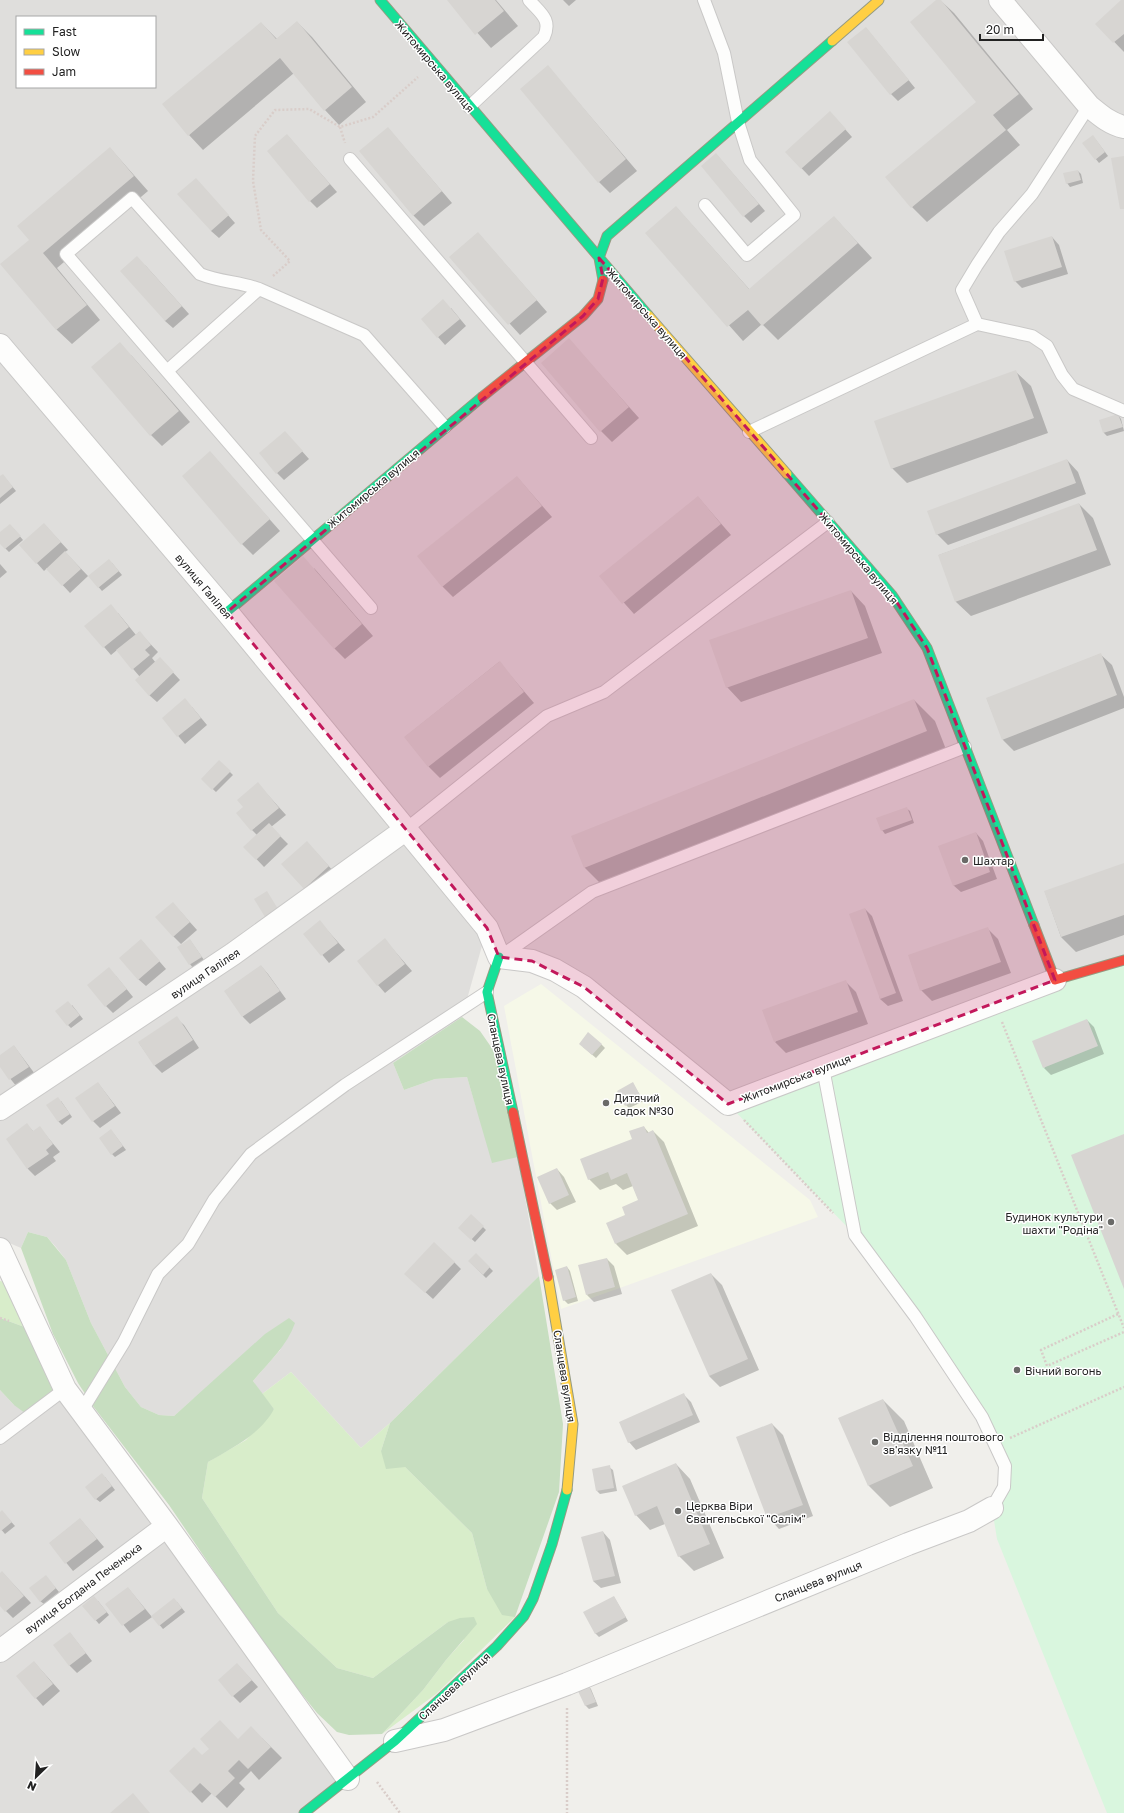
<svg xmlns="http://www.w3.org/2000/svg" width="1124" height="1813" font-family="'Golos Text',sans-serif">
	<rect width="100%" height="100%" fill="#f0efeb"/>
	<path fill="#dfdedc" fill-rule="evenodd" d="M0,0H1124V960L728,1104L584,987L499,957L487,928L462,1017L393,1063L404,1090L435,1079L467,1077L476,1107L518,1157L539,1276L390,1423L361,1448L291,1372L262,1394L253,1381L281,1349L193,1399L174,1416L159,1415L141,1407L125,1387L91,1323L66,1260L56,1247L47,1237L28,1232L21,1248L0,1239ZM17,17H155V87H17Z
		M65,1389L348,1779L304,1813H0V1390L14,1405Z"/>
	<path fill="#f6f8e8" d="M541,984L810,1200L818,1217L561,1309L504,1006Z"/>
	<path fill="#d8edca" d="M0,1281L17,1285L38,1332L0,1318Z
		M291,1372L361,1448L390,1423L381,1451L405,1467L472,1533L487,1589L515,1617L436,1694L382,1734L423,1690L446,1660L464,1640L448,1622L373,1678L337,1668L278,1613L202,1498L208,1462L246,1440L274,1409L262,1394Z"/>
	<path fill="#c7dec0" d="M462,1017L480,1031L496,1054L518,1157L492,1163L467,1077L435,1079L404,1090L393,1063Z
		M28,1232L47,1237L66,1260L91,1323L125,1387L141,1407L159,1415L174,1416L265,1334L289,1318L295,1323C287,1346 268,1363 253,1381L274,1409C261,1434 232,1448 208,1462L202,1498L278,1613L337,1668L373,1678L448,1622L460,1618L474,1617L477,1624L446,1660L423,1690L382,1734L349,1735L337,1732L317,1713L297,1688L252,1627L169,1505L93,1406L78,1383L53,1334L21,1248Z
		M539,1276L563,1424L559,1492L515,1617L502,1615L487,1589L472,1533L405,1467L386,1469L381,1451L390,1423Z
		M0,1318L38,1332L65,1389L29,1416L14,1405L0,1390Z"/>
	<path fill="#d9f6de" d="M1124,960V1813H1107L997,1539L992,1508L1005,1467L982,1417L855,1235L728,1104Z"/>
	<path fill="#0003" d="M448,0H496L518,26L491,48Z
		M563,0H576L569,6Z
		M938,0H940L954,13L1033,109L1007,130L1020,145L927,222L912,207L978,102Z
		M1123,0H1124V52L1097,24Z
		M297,22L312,37L366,102L339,125L325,110L294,73L203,150L189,135L261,23L277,39Z
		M866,28L915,88L898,101L891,94Z
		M548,67L637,171L610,193L599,182Z
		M837,120L852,137L809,176L786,152Z
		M388,128L452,203L424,226L413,215Z
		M287,135L337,192L317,208L310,201Z
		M1096,140L1108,156L1099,163L1083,143Z
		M110,148L148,191L57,268L100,320L72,344L57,330L2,265L30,240Z
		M716,154L765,211L751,223L744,216Z
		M1078,171L1081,174L1083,183L1070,187L1067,183Z
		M203,187L235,223L219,238L211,231Z
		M676,207L750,290L834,217L872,258L778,340L762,324L743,341L647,233Z
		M478,233L547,312L520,335L450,257Z
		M1052,237L1059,245L1068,274L1022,288L1015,281Z
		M145,265L189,314L173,328L165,321Z
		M451,308L466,326L445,345L438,337Z
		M569,340L639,418L612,442L601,431Z
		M131,355L190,422L162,446L151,435Z
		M1016,372L1031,386L1048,433L907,483L892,468Z
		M1118,415L1121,419L1124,431L1107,436L1104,433L1100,421Z
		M292,440L309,459L284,480L277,473Z
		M210,452L280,531L253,555L242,544Z
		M1067,460L1078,472L1086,494L948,545L937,534Z
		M0,477L6,479L16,491L0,504Z
		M517,477L552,517L453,597L442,586Z
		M698,497L731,535L634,614L601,577Z
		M1079,504L1093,518L1111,565L971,616L956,602L939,555Z
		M44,524L68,550L65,552L88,576L70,593L47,568L44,571L21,545Z
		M13,528L23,540L9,552L0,543V534Z
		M112,563L122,575L102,591L89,576Z
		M0,564L7,572L0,578Z
		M314,568L373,636L345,659L334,648Z
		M851,591L865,606L882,653L741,702L727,687Z
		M118,613L136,635L139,632L158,652L152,658L156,663L167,666L180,680L157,702L149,695L140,677L117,650L111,655L86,626Z
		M1100,654L1112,665L1124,697V708L1014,751L1003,740L987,699Z
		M499,662L534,703L440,778L429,767L405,737Z
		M914,700L935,721L947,752L606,889L585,868L572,837Z
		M192,707L207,725L185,744L163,718Z
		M219,761L233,775L216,792L202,779Z
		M258,784L286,815L271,827L288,844L264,867L245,847L257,835L252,830L244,808Z
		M906,808L910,811L914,823L885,834L882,830Z
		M976,833L983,841L997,879L961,892L953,885Z
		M314,850L336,874L312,896L283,865Z
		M1124,864V935L1076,952L1061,937L1045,892Z
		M865,909L872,916L903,1001L888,1006L880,999Z
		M180,911L197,930L181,944L173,936Z
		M320,922L345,950L329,963L305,934Z
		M987,928L998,939L1011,973L932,1001L921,990Z
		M141,940L166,969L146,986L138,979Z
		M190,940L204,960L193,968L190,964Z
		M385,940L412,971L385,993L378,985Z
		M261,966L268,974L286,999L250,1024L243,1017L225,991Z
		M116,976L133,997L113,1013L106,1006Z
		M845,981L856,992L868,1024L786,1053L775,1042Z
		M72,1005L83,1019L71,1028L68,1025Z
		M176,1018L184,1025L199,1048L162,1073L155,1066L139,1043Z
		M1087,1020L1094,1027L1104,1054L1051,1075L1044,1068Z
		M601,1044L605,1048L596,1058L583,1047Z
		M14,1046L35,1074L17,1087L0,1066V1056Z
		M98,1083L121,1113L100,1128L93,1121Z
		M633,1084L644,1101L629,1108L626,1105Z
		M61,1101L72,1117L62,1125L58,1121Z
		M27,1125L34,1132L40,1128L60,1152L53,1157L56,1161L35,1176L28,1169L7,1139Z
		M644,1127L649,1133L653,1131L664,1142L698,1226L627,1255L616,1244L627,1216L639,1201L633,1186L623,1190L616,1184L600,1190L589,1179L633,1139Z
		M114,1134L126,1150L115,1157L112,1154Z
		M557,1169L564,1177L576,1202L557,1210L550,1203Z
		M471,1215L486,1230L475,1242L459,1228Z
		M476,1254L493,1271L486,1278L469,1261Z
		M607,1259L614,1266L622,1294L594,1302L587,1295Z
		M454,1262L461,1269L433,1299L413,1281Z
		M567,1267L570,1271L578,1301L568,1304L564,1300Z
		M711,1274L722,1285L759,1370L720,1387L709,1376Z
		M684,1395L691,1402L700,1422L636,1450L629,1442Z
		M883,1400L904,1421L933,1488L890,1507L869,1486Z
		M772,1424L783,1435L813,1516L779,1529L768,1517Z
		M676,1464L690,1479L724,1558L694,1571L679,1556L665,1524L650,1530L636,1515Z
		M609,1467L613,1470L617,1491L600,1494L597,1491Z
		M105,1477L115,1490L100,1502L96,1499Z
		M0,1513L5,1515L15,1526L5,1534L0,1528Z
		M80,1519L104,1547L73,1571L50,1543Z
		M603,1532L610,1540L621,1583L601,1588L593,1581Z
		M2,1572L31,1603L13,1618L0,1605V1574Z
		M49,1580L59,1592L44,1604L40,1601Z
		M128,1588L152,1617L130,1633L107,1604Z
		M614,1597L628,1621L599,1637L595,1633Z
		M98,1601L109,1615L99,1624L84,1606Z
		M177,1602L185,1612L163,1629L152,1616Z
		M70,1633L92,1661L77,1673L69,1665Z
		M34,1662L60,1691L43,1706L36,1698Z
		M237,1664L258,1687L240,1703L233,1696Z
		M588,1685L591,1689L598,1706L589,1709L586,1706L578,1689Z
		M262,1738L282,1758L259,1780L251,1771L239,1783L245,1789L227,1808L212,1793L202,1803L171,1771L238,1740Z"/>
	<path fill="#d7d5d2" d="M447,0H495L504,11L475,35Z
		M936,0H941L1019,94L993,115L1006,130L911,208L885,177L976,102L910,22Z
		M1121,0H1124V34L1113,43L1095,24Z
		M297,21L352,87L324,111L280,58L188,136L162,104L261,22L276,39Z
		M866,27L909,80L890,95L847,42Z
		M548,65L626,159L598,183L520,89Z
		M830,111L846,129L801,169L785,152Z
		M388,127L442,191L413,216L359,151Z
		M287,134L330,184L309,202L267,151Z
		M1093,135L1105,152L1095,160L1082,143Z
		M110,147L134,176L43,253L87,305L56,330L0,264L29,240L17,226Z
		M716,153L759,204L743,217L701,166Z
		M1124,156V209H1120L1111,158Z
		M1078,170L1081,180L1066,184L1063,173Z
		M196,178L229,215L211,231L177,194Z
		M676,206L749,289L834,216L858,243L762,326L748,310L727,327L645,233Z
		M478,232L537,300L508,325L449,257Z
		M1052,236L1062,267L1014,282L1004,251Z
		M137,256L182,306L165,321L120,271Z
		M443,299L460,319L437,338L421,319Z
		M569,338L629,407L600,432L541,363Z
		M120,342L179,411L150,436L91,367Z
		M1016,370L1034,418L891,469L874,421Z
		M1118,414L1123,427L1103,433L1099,420Z
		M285,431L303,451L276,474L259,453Z
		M210,451L270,519L241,545L182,476Z
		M1067,459L1076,483L936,535L927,511Z
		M3,474L13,487L0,498V476Z
		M517,476L542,506L442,587L417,556Z
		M698,496L721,524L622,604L599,576Z
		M1079,503L1097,550L955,602L938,555Z
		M44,523L61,542L36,564L19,545Z
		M10,524L21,536L5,549L0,544V532Z
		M65,551L81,569L62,586L46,569Z
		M303,556L362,624L334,649L274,581Z
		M109,559L119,571L98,588L88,576Z
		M851,590L868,638L726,688L709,640Z
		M111,604L129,627L103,648L84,626Z
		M140,631L151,645L145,650L150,655L132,670L116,650Z
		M1101,653L1117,695L1002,740L986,698Z
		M160,657L174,672L149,696L135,680Z
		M500,661L524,692L428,767L404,737Z
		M185,698L201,718L177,737L162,718Z
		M914,699L927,731L584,868L571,836Z
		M219,760L231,771L212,790L201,779Z
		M258,782L279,808L251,831L236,813L243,807L237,800Z
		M907,807L912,820L881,831L876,818Z
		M269,823L281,836L256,860L243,847Z
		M976,832L990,872L953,886L938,846Z
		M307,841L329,866L304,889L281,864Z
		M1124,863V915L1061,937L1044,891Z
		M267,891L278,909L265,917L254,899Z
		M173,902L190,922L173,937L155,917Z
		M865,908L896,993L880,999L849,914Z
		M320,920L338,943L321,956L303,934Z
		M988,927L1001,962L920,991L908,955Z
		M385,938L405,964L377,986L357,961Z
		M141,939L160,961L138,980L119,958Z
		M190,939L202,957L189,965L177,947Z
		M261,965L280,991L242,1017L224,991Z
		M109,967L127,989L105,1007L87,985Z
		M846,980L858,1012L774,1042L762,1010Z
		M68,1001L80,1015L67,1026L55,1011Z
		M177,1016L193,1040L154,1066L138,1042Z
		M1087,1019L1098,1046L1043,1068L1032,1041Z
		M588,1032L602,1044L592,1055L579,1044Z
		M14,1045L29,1067L9,1080L0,1067V1055Z
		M98,1082L115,1106L92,1122L75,1098Z
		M633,1082L641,1097L625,1106L617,1091Z
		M58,1097L70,1114L58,1122L46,1105Z
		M27,1123L33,1131L40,1126L53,1144L46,1150L49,1154L27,1169L6,1139Z
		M644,1126L647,1133L653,1130L688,1214L615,1244L606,1223L625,1215L622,1207L638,1200L627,1173L611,1180L608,1172L588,1180L580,1159L632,1139L629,1131Z
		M111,1129L123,1146L111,1155L99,1138Z
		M1124,1134V1289L1071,1155Z
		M557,1168L569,1195L549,1204L537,1177Z
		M471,1214L484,1226L471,1240L458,1228Z
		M434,1242L455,1262L425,1293L404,1274Z
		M476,1253L490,1267L483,1275L468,1261Z
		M607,1258L615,1287L586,1295L578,1265Z
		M567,1266L576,1297L563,1301L555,1270Z
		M711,1273L748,1359L709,1376L671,1290Z
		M684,1393L693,1415L628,1443L619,1422Z
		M883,1399L913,1466L868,1486L838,1418Z
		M772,1423L803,1505L767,1518L736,1437Z
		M676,1463L710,1544L678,1557L657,1506L635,1516L622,1486Z
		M610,1465L614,1488L596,1491L592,1469Z
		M102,1473L112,1486L95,1500L85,1487Z
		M2,1510L12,1522L1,1531L0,1529V1512Z
		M80,1518L97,1539L65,1564L49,1543Z
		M603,1531L615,1576L593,1581L581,1537Z
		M2,1571L24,1596L5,1612L0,1606V1573Z
		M46,1575L56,1588L40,1602L29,1588Z
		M128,1587L145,1609L122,1626L105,1604Z
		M94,1596L107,1612L95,1621L82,1606Z
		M614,1596L626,1617L595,1634L583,1612Z
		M174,1598L182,1608L159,1626L151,1616Z
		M70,1632L86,1653L69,1666L53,1645Z
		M34,1661L53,1684L35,1699L16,1676Z
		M237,1663L252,1680L232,1697L218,1680Z
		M588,1684L596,1702L585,1706L577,1689Z
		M220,1720L238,1739L251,1726L271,1747L248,1769L239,1760L228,1771L235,1778L215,1797L200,1783L190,1793L169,1771L194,1747L202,1755L209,1749L200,1739Z
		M133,1793L150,1813H110Z"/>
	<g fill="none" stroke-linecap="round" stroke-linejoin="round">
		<defs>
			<path id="lane" d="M704,0L724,53L738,122L750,160L794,215L747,255L705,205
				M469,107L544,37C552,19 540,13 529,0
				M350,159L591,438
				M977,324L962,290L977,265L999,232L1032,194L1089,106
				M167,371L259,289
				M749,432L977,324L1032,336L1047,346L1062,375L1073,389L1124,411
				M371,608L66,254L132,198L200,274C220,282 240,282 259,289L364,335L445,427
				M405,830L547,716L604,692L828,522
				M500,957L592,892L965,747
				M823,1068L855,1235L915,1316L982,1417L1005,1466L1004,1487L992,1508
				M81,1412L124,1342L158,1274L188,1244L214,1200L251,1154L345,1085L487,992
				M0,1438L65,1389"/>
			<path id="street" d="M1000,0L1089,106C1100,115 1110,124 1124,127
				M0,345L227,612L487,928L499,957L532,961L555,970L584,987L728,1104L1055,980
				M0,1109L233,954L405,830
				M0,1249L65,1389L167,1526L348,1779
				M0,1651L167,1526
				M395,1741L444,1730L567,1684L908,1544L969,1521L992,1508"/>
			<path id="fast" d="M380,0L648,315
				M603,280L599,258L607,236L832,41
				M787,474L892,595L927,648L1034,925
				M227,612L482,397
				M499,957L487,992L513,1112
				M304,1813L395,1741L497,1646L524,1616L533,1599L552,1544L567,1490"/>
			<path id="slow" d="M832,41L879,0
				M648,315L787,474
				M548,1277L573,1424L567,1490"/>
			<path id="jam" d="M482,397L583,316L598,299L603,280
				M1034,925L1055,980L1124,960
				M513,1112L548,1277"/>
		</defs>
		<use href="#lane" stroke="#c9c8c7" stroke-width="14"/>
		<use href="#street" stroke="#c9c8c7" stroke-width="24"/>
		<use href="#fast" stroke="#959b82" stroke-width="11"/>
		<use href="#slow" stroke="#959b82" stroke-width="11"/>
		<use href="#jam" stroke="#959b82" stroke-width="11"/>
		<path stroke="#d9cdc9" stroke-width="2.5" stroke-dasharray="2 2" stroke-linecap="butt" d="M340,127L345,143
			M273,276L290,261L261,230L253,181L255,136L275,110L309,109L340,127L373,117L418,77
			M1002,1022L1124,1328
			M744,1120L833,1213
			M1118,1314L1041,1350L1047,1366L1124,1332
			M0,1318L9,1321
			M1010,1438L1124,1387
			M567,1708V1813
			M377,1782L400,1813"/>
		<use href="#lane" stroke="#fdfdfc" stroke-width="12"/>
		<use href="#street" stroke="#fdfdfc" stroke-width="22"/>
		<use href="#fast" stroke="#16e098" stroke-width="9"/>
		<use href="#slow" stroke="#ffcf43" stroke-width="9"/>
		<use href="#jam" stroke="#f24e42" stroke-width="9"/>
	</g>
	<path fill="#c2185b" fill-opacity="0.2" stroke="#c2185b" stroke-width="3" stroke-dasharray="8 5" stroke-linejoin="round" d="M599,258L892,595L927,648L1055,980L728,1104L584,987L532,961L499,957L487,928L227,612L583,316L598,299L603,278Z"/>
	<g fill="#6a6a68" stroke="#fff" stroke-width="1.5">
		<circle cx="965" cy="860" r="4"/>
		<circle cx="606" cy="1103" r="4"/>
		<circle cx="1111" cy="1222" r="4"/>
		<circle cx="1017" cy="1370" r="4"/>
		<circle cx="875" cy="1442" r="4"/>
		<circle cx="678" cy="1511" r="4"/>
	</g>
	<g text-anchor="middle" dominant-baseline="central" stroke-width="3" stroke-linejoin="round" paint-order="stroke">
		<g font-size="11" fill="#222" stroke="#fff">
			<text transform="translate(435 66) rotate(50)">Житомирська вулиця</text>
			<text transform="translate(647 313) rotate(49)">Житомирська вулиця</text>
			<text transform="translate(373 488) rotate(-40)">Житомирська вулиця</text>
			<text transform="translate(859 558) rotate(50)">Житомирська вулиця</text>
			<text transform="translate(204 586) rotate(50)">вулиця Галілея</text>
			<text transform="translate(205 973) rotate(-34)">вулиця Галілея</text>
			<text transform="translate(501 1059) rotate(78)">Сланцева вулиця</text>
			<text transform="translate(796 1078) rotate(-21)">Житомирська вулиця</text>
			<text transform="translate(565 1376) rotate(81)">Сланцева вулиця</text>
			<text transform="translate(818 1581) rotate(-22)">Сланцева вулиця</text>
			<text transform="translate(83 1588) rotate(-37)">вулиця Богдана Печенюка</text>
			<text transform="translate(454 1686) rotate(-43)">Сланцева вулиця</text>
		</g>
		<g font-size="11" fill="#222" stroke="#fff" text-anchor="start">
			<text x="973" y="860">Шахтар</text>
			<text x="614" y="1097">Дитячий<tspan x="614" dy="13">садок №30</tspan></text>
			<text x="1103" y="1216" text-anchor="end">Будинок культури<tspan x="1103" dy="13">шахти "Родіна"</tspan></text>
			<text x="1025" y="1370">Вічний вогонь</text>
			<text x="883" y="1436">Відділення поштового<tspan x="883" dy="13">зв'язку №11</tspan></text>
			<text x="686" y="1505">Церква Віри<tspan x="686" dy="13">Євангельської "Салім"</tspan></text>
		</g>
	</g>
	<rect x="16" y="16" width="140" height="72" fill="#ffffff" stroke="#a7a7a7"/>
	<rect x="24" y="29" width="20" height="6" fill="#16e098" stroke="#a7a7a7"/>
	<text x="52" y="36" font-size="12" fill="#222222">Fast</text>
	<rect x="24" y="49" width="20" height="6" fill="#ffcf43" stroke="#a7a7a7"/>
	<text x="52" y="56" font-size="12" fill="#222222">Slow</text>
	<rect x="24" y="69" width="20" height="6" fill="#f24e42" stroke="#a7a7a7"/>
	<text x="52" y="76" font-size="12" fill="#222222">Jam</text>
	<g transform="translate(36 1777) rotate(205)" stroke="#ffffff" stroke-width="3" paint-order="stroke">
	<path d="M0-3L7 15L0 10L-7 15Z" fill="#222222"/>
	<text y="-6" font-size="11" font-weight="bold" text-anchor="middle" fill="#222222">N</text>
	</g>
	<path d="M980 34v6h63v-6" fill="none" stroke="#222222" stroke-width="2"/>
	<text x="986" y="34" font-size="12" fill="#222222" stroke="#ffffff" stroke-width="3" paint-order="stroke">20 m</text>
</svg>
